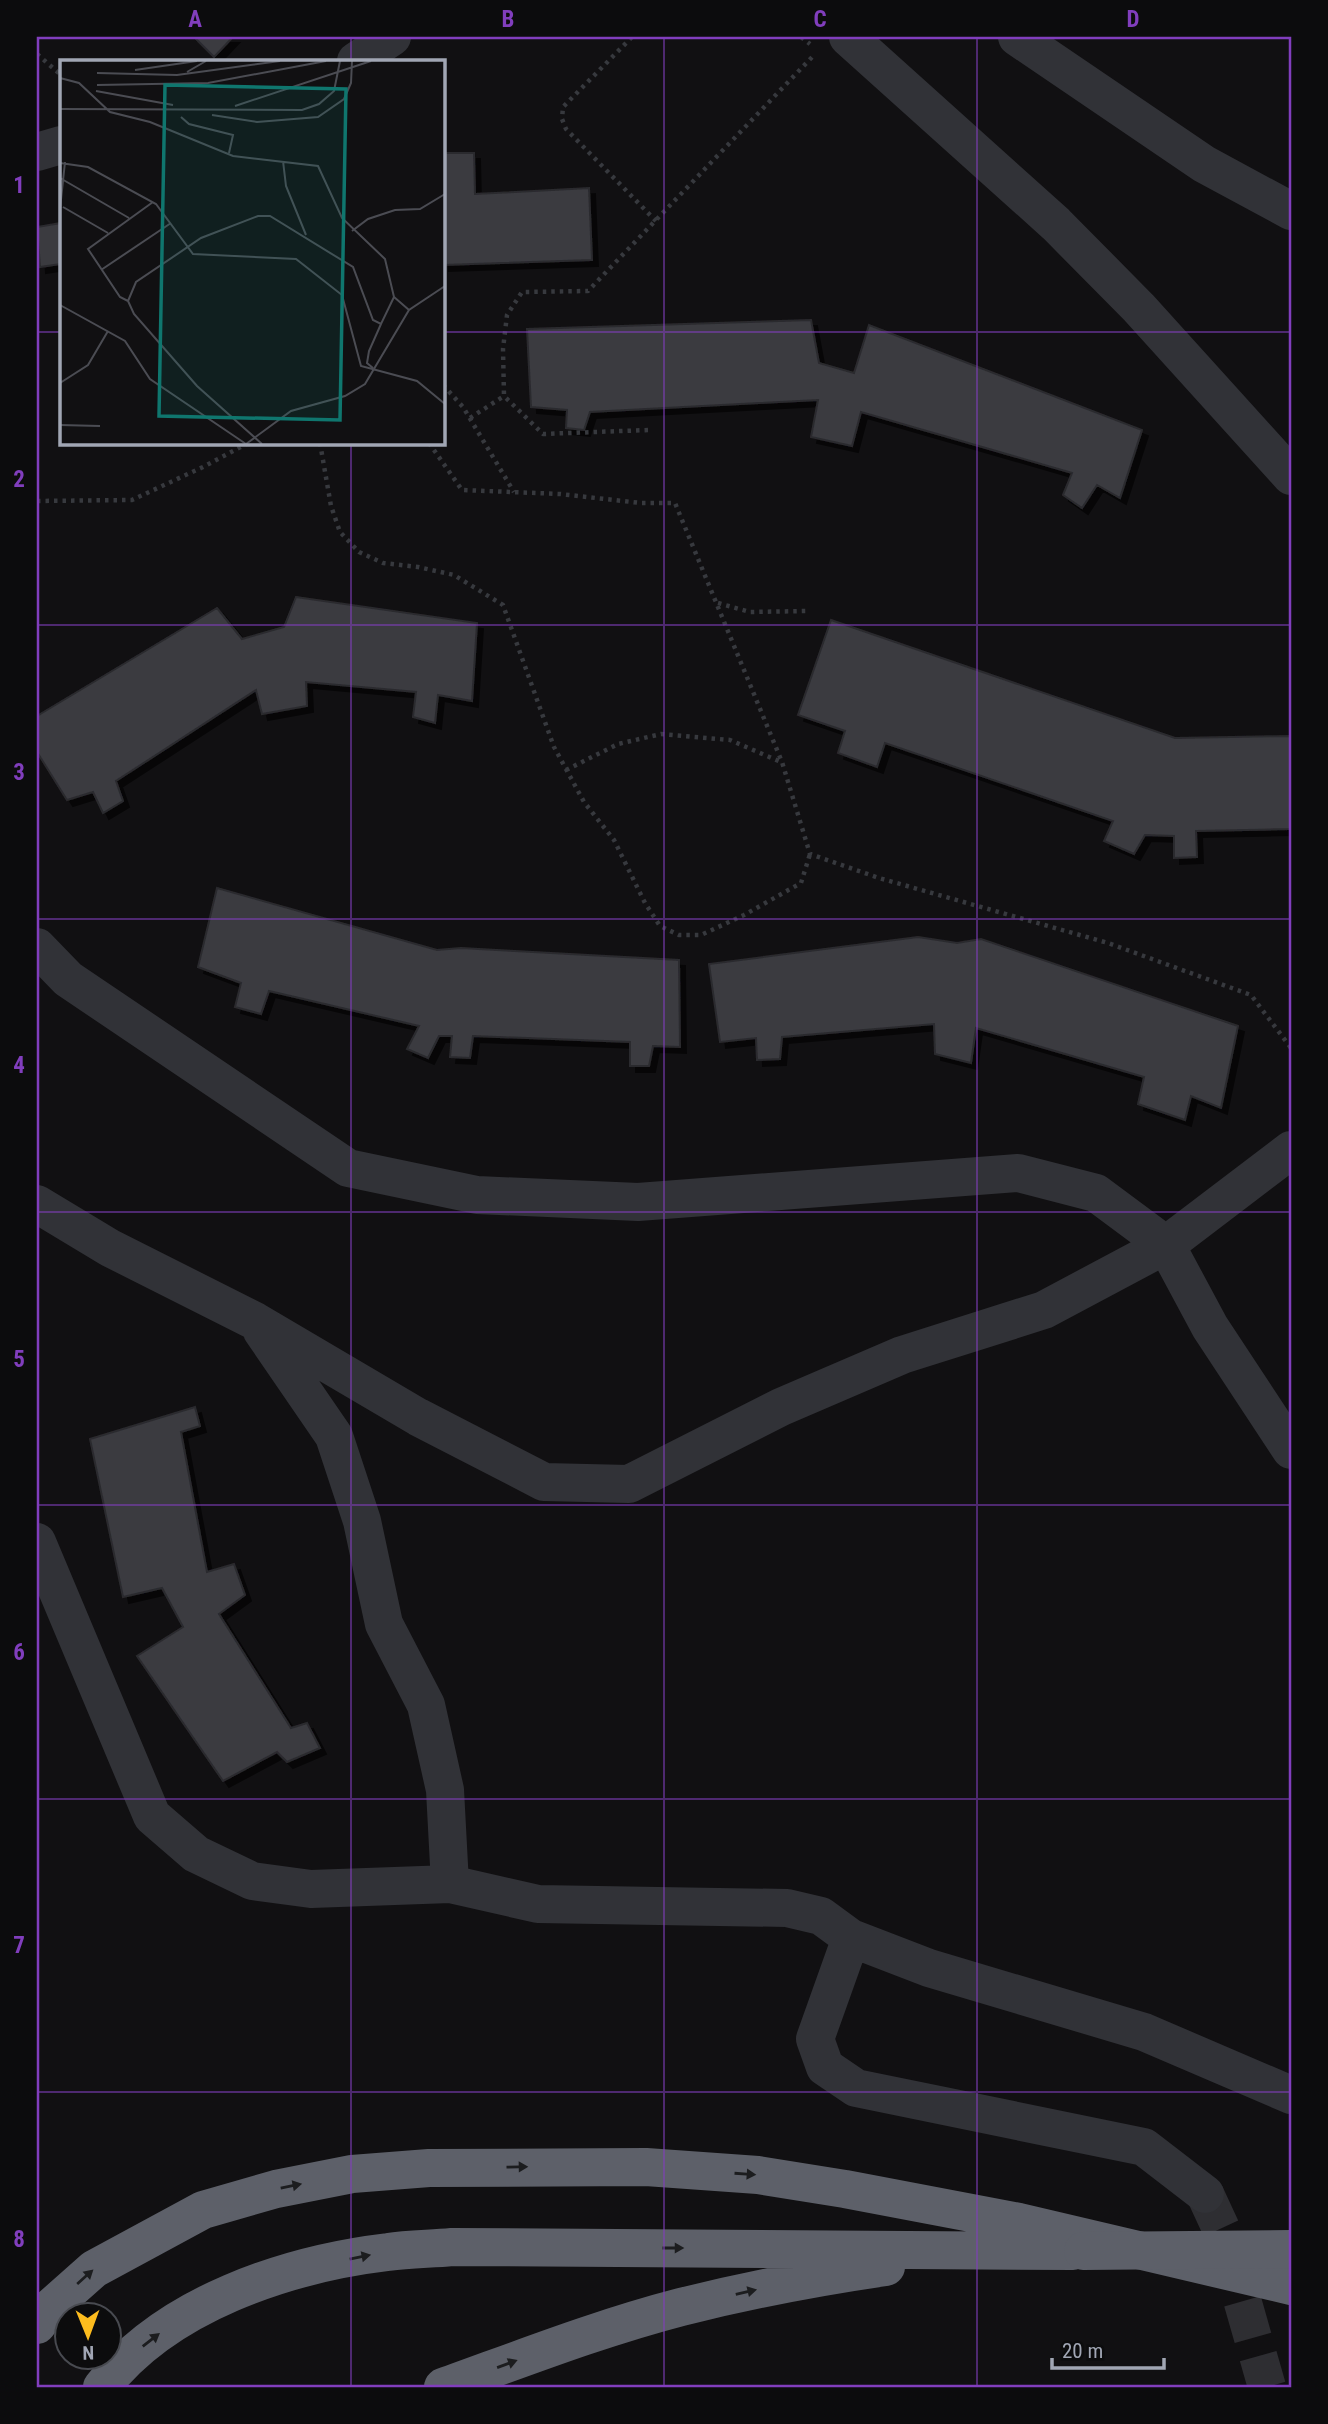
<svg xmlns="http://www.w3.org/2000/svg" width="1328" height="2424" font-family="'Roboto Condensed',sans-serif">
	<defs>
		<filter id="shadow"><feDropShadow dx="6" dy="6" stdDeviation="0" flood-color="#0009"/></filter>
	</defs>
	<rect width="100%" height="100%" fill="#111012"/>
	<path fill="#3a3b40" stroke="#2b2a2e" stroke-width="2" filter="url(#shadow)" d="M194,37H233L214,57Z
		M443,153H474L475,194L589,188L592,260L443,265Z
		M61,223V264L40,267L37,227Z
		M811,320L819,363L854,373L869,325L1142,430L1120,498L1097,485L1082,508L1063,495L1072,473L861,412L852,446L811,437L818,400L590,412L584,430L566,428L567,410L531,407L527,329Z
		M296,597L477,623L472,701L438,695L435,723L413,717L416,692L306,682L307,706L262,714L256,690L116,781L123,801L103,813L93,792L67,800L37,752V716L217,608L242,639L284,627Z
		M831,620L1175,738L1291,736V829L1196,831L1197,857L1174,858V836L1145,835L1134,854L1104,841L1113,821L885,743L877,767L838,753L845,731L798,715Z
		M217,888L437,950L461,948L679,960L680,1047L653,1046L649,1066H630V1042L473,1036L470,1058L450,1057L452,1036H439L428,1058L407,1049L419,1026L269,991L261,1014L235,1007L241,983L198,967Z
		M918,937L957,943L981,939L1238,1026L1221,1108L1191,1096L1185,1120L1138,1104L1144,1077L976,1028L971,1063L935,1054L934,1024L782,1037L780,1059L757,1060L756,1038L720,1042L709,964Z
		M195,1407L200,1426L181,1432L207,1572L234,1564L245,1595L219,1614L291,1728L307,1723L320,1748L287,1762L277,1752L223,1781L137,1656L183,1627L162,1588L123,1597L90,1439Z"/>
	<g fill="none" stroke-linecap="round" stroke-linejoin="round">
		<path stroke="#2e2e32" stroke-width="38" stroke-dasharray="38 19" stroke-linecap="butt" d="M1205,2194L1223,2233L1267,2387"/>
		<path stroke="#37393e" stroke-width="4.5" stroke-dasharray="3.5 5" stroke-linecap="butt" d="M632,37L563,107L562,119L566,129L656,221
			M801,37L810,44
			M37,54L61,75
			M443,385L463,407L514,492
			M470,418L504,396
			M648,430L543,434L504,396L503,349L507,315L522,292L588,291L815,54
			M320,443L331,506L340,532L359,552L383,563L418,567L454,575L503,605L554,747L584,802L614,840L645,903L660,926L679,935H701L744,915L801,883L810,854
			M429,443L462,490L560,494L641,503H675L782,762L810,854L879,878L1108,943L1251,995L1291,1048
			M37,501L132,500L203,467L248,443
			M718,603L750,612L806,611
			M566,770L618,744L661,734L730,740L781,762"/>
		<path stroke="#313237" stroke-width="38" d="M848,37L1056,224L1139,308L1291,476
			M1017,37L1204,164L1291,211
			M356,61L392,37
			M37,152L61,145
			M37,947L68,979L348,1168L477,1195L638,1202L1018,1173L1096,1193L1166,1245L1210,1327L1291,1450
			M37,1204L110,1248L255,1321L418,1417L544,1482L629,1484L781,1407L902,1355L1044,1310L1166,1245L1291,1150
			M262,1331L334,1436L362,1521L384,1624L426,1705L445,1790L450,1884
			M37,1542L152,1816L196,1854L252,1881L311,1889L450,1884L538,1904L787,1908L821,1916L851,1938L929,1968L1144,2032L1291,2095
			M851,1938L815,2039L825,2067L856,2088L1144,2147L1205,2194"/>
		<path stroke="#5d6069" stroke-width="38" d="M37,2325L50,2308L94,2269L203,2210L276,2189L352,2174L429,2168L646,2167L758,2175L845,2189L1019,2222L1291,2286
			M102,2387C166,2304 287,2264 388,2252C409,2249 431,2249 452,2247L1073,2251
			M443,2387C521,2359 600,2328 681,2307C749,2290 817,2277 886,2267"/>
		<path stroke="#5d6069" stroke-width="38" d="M1083,2251L1291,2249"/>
	</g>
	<defs><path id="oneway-solid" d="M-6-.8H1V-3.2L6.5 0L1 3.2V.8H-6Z" transform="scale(1.75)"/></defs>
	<g fill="#1c1d1f">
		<use href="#oneway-solid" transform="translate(517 2167) rotate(-1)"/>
		<use href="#oneway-solid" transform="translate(745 2174) rotate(4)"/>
		<use href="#oneway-solid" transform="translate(291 2186) rotate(-11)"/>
		<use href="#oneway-solid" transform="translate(673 2248)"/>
		<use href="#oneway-solid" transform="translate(360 2257) rotate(-11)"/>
		<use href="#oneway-solid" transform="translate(85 2277) rotate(-42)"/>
		<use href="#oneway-solid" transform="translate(746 2292) rotate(-13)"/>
		<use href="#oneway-solid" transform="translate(151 2340) rotate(-38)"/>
		<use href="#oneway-solid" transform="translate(507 2364) rotate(-20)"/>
	</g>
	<path fill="none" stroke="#813ebd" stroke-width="2" stroke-opacity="0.55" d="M351,37V61M664,37V2387M977,37V2387M37,332H61M443,332H1291M351,443V2387M37,625H1291M37,919H1291M37,1212H1291M37,1505H1291M37,1799H1291M37,2092H1291"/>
	<g transform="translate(60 60)">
		<rect width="385" height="385" fill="#111012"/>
		<path fill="none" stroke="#4b4c53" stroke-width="2" d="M75,10L137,1M127,12L146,1M37,13L117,15L220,1M0,18L19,23L50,52L90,62L173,96L258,106L282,158L325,199L334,237L349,250M37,25L148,23L266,1M36,31L113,45M175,46L311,1M0,49L242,50L259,44L274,31L280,1M152,55L197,62L258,57L284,39L291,23L292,1M121,57L129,64L173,75L169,93M223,101L226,126L246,175M0,103L28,107L96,144L133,194L236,199L282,235L301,306L357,321L385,344M0,118L69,158M3,147L48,173M0,149L5,102M292,171L308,159L335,150L360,149L385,134M41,210L111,163M68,241L60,237L28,189L93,142M0,245L65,281L90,319L186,384M313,308L307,303L309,291L321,264M0,323L28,305L48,271M0,365L40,366M186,384L231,351L285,336L305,324L349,250L385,226M202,384L137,326L74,254L68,241L76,222L141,178L198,156H210L293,207L313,260L321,264L334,237"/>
		<path fill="#0f766e" fill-opacity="0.15" stroke="#0f766e" stroke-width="3.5" d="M105,25L286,29L280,360L99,356Z"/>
		<rect width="385" height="385" fill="none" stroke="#a1a6b4" stroke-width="3.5"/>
	</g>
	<rect width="1328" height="2424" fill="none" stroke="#0c0c0d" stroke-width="77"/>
	<g transform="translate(88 2336) rotate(179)"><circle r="33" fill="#0c0c0d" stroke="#484a50" stroke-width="2"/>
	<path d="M0-5L12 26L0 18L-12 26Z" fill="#fdbc1e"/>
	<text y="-10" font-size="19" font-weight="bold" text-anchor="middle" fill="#a1a6b4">N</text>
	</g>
	<path d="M1052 2358v10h112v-10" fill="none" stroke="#a1a6b4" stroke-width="3.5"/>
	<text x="1062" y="2358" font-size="21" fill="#a1a6b4" stroke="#0c0c0d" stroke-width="5" paint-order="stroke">20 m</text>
	<rect x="38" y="38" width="1252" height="2348" fill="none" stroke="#813ebd" stroke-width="2.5"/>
	<g font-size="23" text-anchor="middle" font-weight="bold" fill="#813ebd">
		<text x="195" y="27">A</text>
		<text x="508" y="27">B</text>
		<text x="820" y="27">C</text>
		<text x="1133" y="27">D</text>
		<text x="19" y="193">1</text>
		<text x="19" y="487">2</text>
		<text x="19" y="780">3</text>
		<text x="19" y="1073">4</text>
		<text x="19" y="1367">5</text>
		<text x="19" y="1660">6</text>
		<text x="19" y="1953">7</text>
		<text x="19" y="2247">8</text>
	</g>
</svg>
